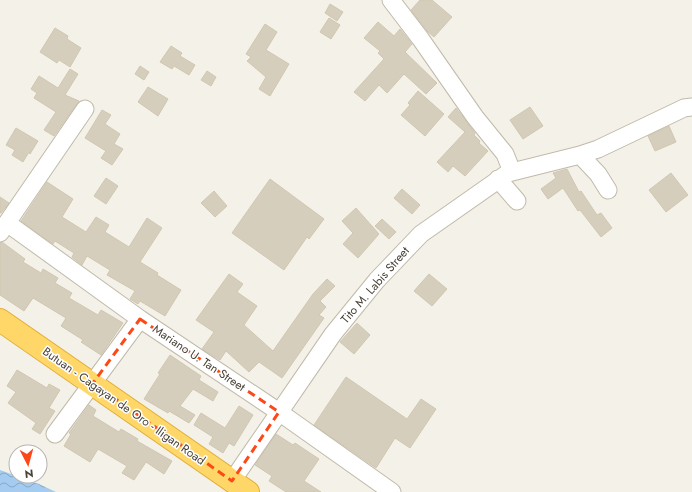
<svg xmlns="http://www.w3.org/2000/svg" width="692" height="492" font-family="Jost,sans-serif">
	<defs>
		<pattern id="water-waves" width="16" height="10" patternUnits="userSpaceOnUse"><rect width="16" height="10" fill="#a4ccf1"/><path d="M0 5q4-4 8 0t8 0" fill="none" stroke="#88a7c4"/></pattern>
	</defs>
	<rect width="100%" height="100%" fill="#f4f1e8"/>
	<path fill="url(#water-waves)" d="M0,470L39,484L56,492H0Z"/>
	<path fill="#d6cebd" stroke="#d1c7b0" d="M420,0H432L452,17L434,37L427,31L411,10Z
		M330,4L343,12L337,21L325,13Z
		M329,18L340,25L331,39L320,32Z
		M378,22L394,36L400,29L412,44L405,52L437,83L426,94L404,74L387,93L379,85L365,101L354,92L384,59L378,53L380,51L364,38Z
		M265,24L277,32L266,50L289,64L270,96L259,89L266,77L247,61L251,57L246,54Z
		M55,28L68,36L67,39L81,48L70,67L59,60L57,63L40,52Z
		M171,46L182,53L180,56L195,65L189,75L174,66L172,69L160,62Z
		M140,66L149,72L144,80L135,74Z
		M70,69L78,74L65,95L79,101L54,136L44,130L56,112L34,98L37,93L31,89L39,76L58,88Z
		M207,71L216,77L211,86L201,80Z
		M148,87L168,99L158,116L138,102Z
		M418,91L444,114L425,136L401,115L410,105L408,103Z
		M530,107L543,126L523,139L510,120Z
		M456,108L475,133L474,135L480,141L479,143L488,151L465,176L453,166L448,172L437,162L465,132L448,117Z
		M102,110L111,115L105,124L120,134L114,144L123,149L112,165L101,158L106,151L85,138Z
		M669,126L676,142L655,151L648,136Z
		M16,128L38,141L30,154L29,152L23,162L12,155L15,150L6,145Z
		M567,169L579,192L581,191L597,215L601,213L612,228L601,237L580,210L578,211L563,188L548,199L541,189L556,178L553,173Z
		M671,173L688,195L666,212L649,190Z
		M106,178L118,186L106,204L94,196Z
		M270,179L324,219L309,239L307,237L284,270L232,233Z
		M47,182L73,199L62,217L86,232L96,217L109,225L105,232L129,247L147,218L162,228L140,262L158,273L157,275L181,290L165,316L140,301L138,304L130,299L135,291L107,275L110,270L87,256L82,265L72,257L74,253L55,241L53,244L21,221Z
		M402,189L420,205L412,214L394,198Z
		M214,191L227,206L215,217L201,203Z
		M0,197L9,203L1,213H0Z
		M356,208L379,234L358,258L343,244L353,233L342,221Z
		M382,219L396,232L389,239L375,226Z
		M2,242L25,259L23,262L41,273L43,269L58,278L55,283L72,293L69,298L98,315L101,310L123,323L101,355L81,342L83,340L61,326L66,318L33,298L24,311L0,295V243Z
		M229,274L243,284L237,292L257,306L244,325L273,351L313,294L327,279L335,286L320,301L326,307L319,315L324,318L282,378L259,362L249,372L226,351L220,360L202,349L214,332L196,320Z
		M429,274L447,289L432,306L414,291Z
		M357,323L370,335L354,354L340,342Z
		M170,355L201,376L199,380L218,392L213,401L193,389L180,406L195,415L189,423L169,411L168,413L144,399L160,374L158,373Z
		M17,370L47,388L49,384L60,390L49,408L55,411L40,434L32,429L36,423L8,403L16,392L7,386Z
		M346,377L407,419L421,399L436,409L410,448L395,438L376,468L314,425Z
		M89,405L96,410L93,416L119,432L121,429L138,439L137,441L172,461L164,474L146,462L134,480L122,473L127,466L98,449L90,462L64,446L71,434L69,433Z
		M239,406L253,415L234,446L229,443L223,453L209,444L213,437L194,425L201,413L225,428Z
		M276,434L293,445L295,443L319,459L304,481L321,492H286L269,481L272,476L255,465Z"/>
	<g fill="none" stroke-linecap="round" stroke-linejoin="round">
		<defs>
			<path id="minor" d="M391,0L420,38L475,117L505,154L509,164L510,169L508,173
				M580,155L598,149L684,108L692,107
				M498,179L517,201
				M7,223L140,319L279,412L392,492
				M0,233L85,109
				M55,434L140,319
				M232,481L333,334L377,280L421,234L508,173L580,155L598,174L608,190"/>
			<path id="highway" d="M0,320L248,492"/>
		</defs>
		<use href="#minor" stroke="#c0baaa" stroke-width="19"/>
		<use href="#highway" stroke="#e0ad37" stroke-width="24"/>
		<use href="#minor" stroke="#fff" stroke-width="17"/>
		<use href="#highway" stroke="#ffd768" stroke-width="22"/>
	</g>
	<path fill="none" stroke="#fc4917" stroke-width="3" stroke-dasharray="8 5" stroke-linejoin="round" d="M140,319L279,412L232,481L93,383Z"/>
	<g text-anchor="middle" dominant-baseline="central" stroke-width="3" stroke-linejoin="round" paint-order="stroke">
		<g font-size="12" fill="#484237" stroke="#fff">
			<text transform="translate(375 285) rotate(-49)">Tito M. Labis Street</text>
			<text transform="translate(199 358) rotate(34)">Mariano U. Tan Street</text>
			<text transform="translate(124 406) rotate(35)">Butuan - Cagayan de Oro - Iligan Road</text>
		</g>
	</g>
	<g transform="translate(28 464) rotate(174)"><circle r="19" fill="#ffffff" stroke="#b6b3af"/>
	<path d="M0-3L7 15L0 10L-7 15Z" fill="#fc4917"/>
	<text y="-6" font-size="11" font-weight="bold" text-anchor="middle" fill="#484237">N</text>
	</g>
</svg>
